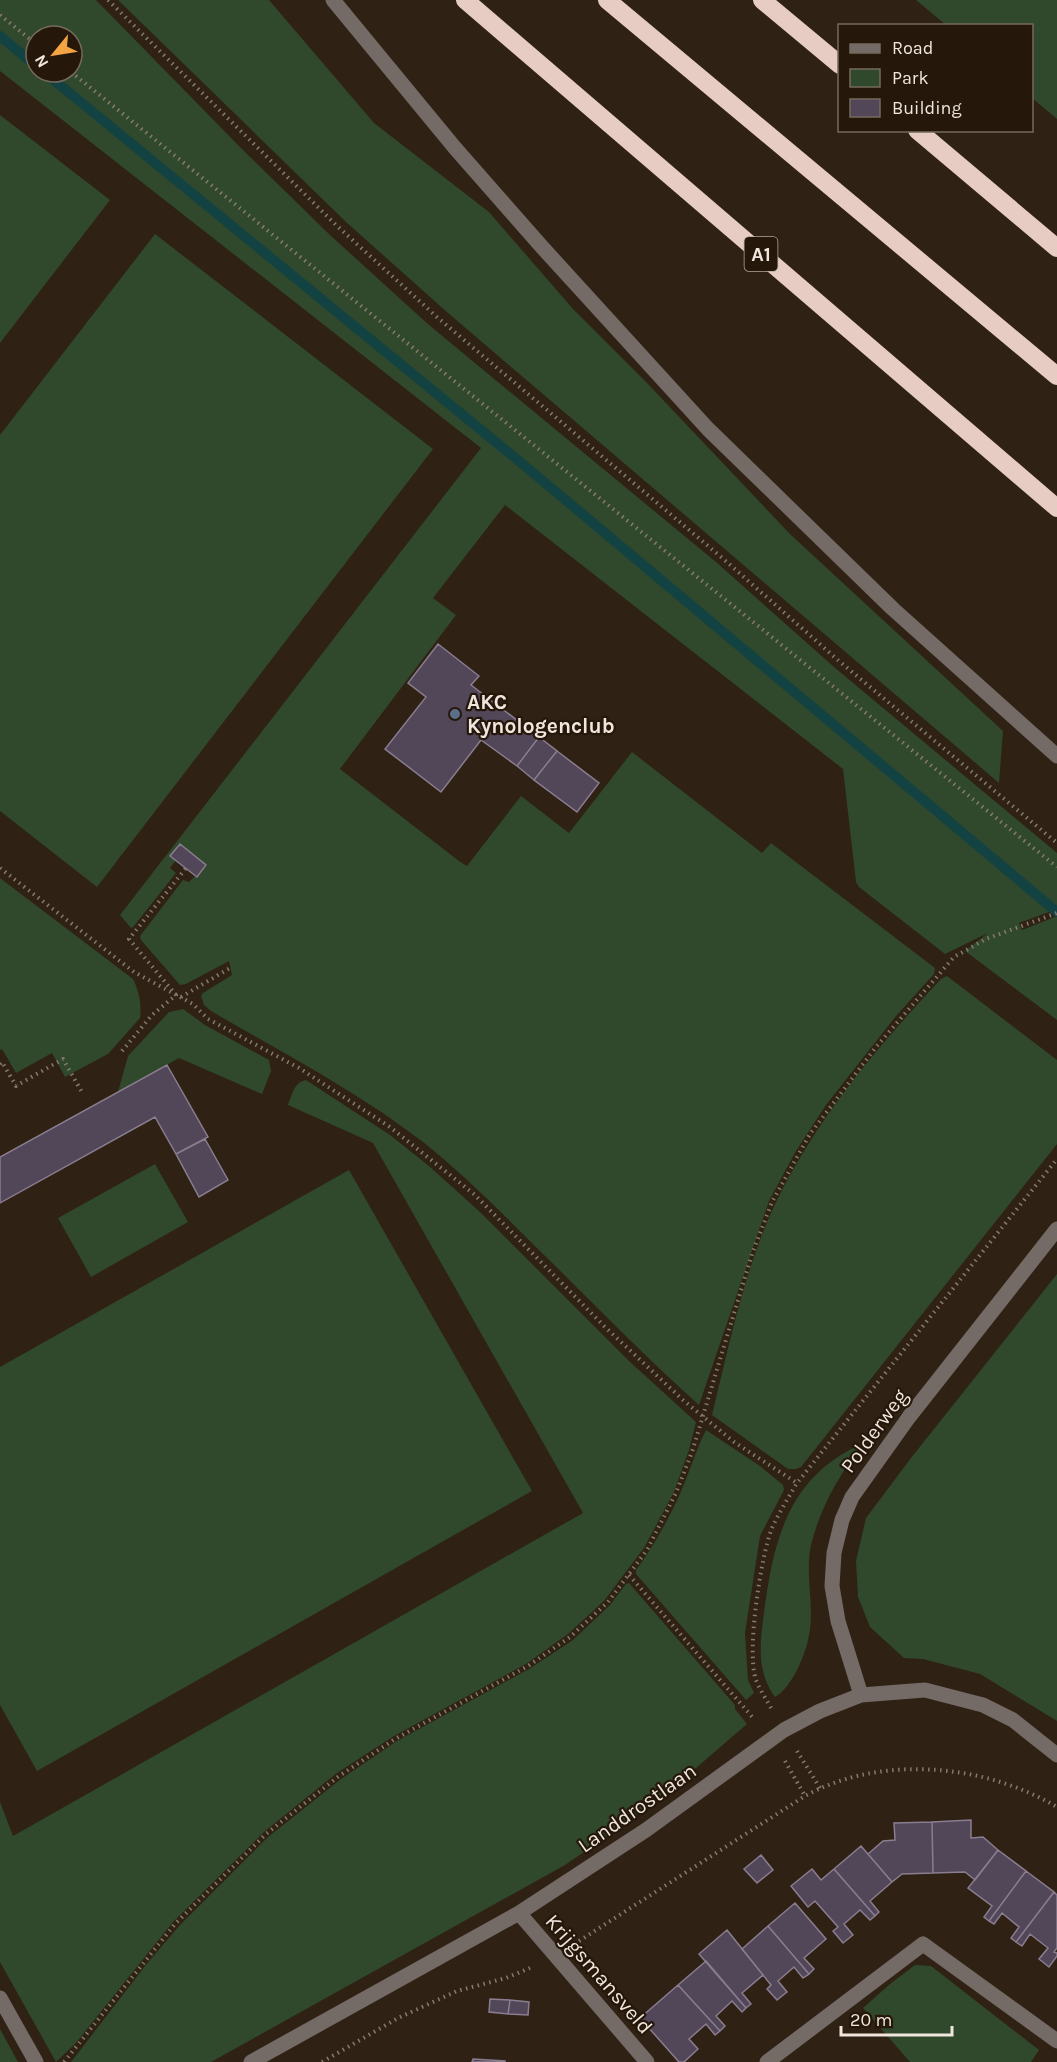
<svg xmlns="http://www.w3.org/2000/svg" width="1057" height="2062" font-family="Karla,sans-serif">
	<rect width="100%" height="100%" fill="#2f2113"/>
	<path fill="#30482c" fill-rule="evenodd" d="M0,0H96L241,148L330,235L429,325L716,562L834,667L1057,853V909L1019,923L1022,930L1057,916V1020L965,951L988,933L945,954L859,887L856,882L843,769L505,505L433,598L456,615L340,769L459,861L467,866L521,796L569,833L632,752L762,853L771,843L935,968L934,974L896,1016L826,1105L796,1151L769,1201L699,1405C643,1355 590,1300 536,1247C500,1211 463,1174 423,1142C357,1091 283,1053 211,1011L204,1005L201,996L203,993L232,975L229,961L186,984L180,985L141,940L140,936L183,880L189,882L195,876L198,877L206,865L179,844L171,856L176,860L170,868L176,873L134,926L131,928L120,915L481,448L0,71ZM36,36H72V72H36Z
		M118,0H269L374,123L489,212L573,309L648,384L790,534L1003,731L999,783L448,313L346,222Z
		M916,0H1057V119L1032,98V26L946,25Z
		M0,115L110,200L0,343Z
		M155,234L433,449L97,887L0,811V435Z
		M0,878L133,979C139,991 142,1005 140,1018L108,1054L65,1077L52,1053L16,1073L2,1049L0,1050Z
		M947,976L1057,1060V1144L801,1467L796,1469H788L712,1415C729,1345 745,1267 776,1202C817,1118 878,1046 941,979Z
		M183,1009L205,1025L269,1060L271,1071L262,1094L179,1058L118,1092L128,1056L169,1012Z
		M306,1080L390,1135L429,1166L480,1212L629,1361L696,1422L689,1450L674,1492L644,1548L604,1601L568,1634L526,1664L394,1736L337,1773L264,1832L173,1922L75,2044L56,2062L0,1962V1802L13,1836L583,1513L373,1143L288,1105C292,1095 294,1082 306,1080Z
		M155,1164L188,1222L91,1277L58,1218Z
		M349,1170L532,1491L37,1771L0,1705V1367Z
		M1057,1274V1721L980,1674L923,1659L904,1658L870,1627L858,1597L856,1561L866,1518L911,1458Z
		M706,1430L760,1466L783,1485L784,1490L760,1536L745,1633L748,1680L754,1693L746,1700L636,1574V1570C653,1547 667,1522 679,1496C689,1474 695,1452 706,1430Z
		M855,1447H861C838,1476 820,1509 811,1545C806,1569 811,1591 811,1615C811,1635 805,1655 796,1672C791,1681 784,1692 775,1697C756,1671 760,1643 764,1613C773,1543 787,1481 855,1447Z
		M629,1583L735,1705V1709L747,1724L674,1787L612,1833L565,1865L211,2062H71L145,1966L179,1926L268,1837L341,1779L397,1741L529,1669L573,1640L610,1605L626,1584Z
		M915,1965L931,1966L1039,2050L1031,2062H910L863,2008L890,1984Z
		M0,2029L18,2062H0Z"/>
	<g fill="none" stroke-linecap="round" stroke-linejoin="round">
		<path stroke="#134243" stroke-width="10" d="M0,36L36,66
			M44,72L525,466L1057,912"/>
	</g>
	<path fill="#524758" stroke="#8a7d90" stroke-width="1.5" d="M438,644L479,676L471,685L539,737L517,766L481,740L441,792L385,749L426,697L408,683Z
		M539,737L557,751L534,780L517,766Z
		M557,751L599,783L577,812L534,780Z
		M180,844L206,865L197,877L170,856Z
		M167,1065L208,1137L176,1154L155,1117L0,1203V1157Z
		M205,1139L228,1180L199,1197L176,1154Z
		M971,1820V1838L983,1837L998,1850L975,1880L965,1872L933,1873L932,1822Z
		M932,1822L933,1873L902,1874L892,1882L868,1854L883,1841L895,1840L894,1823Z
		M861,1846L892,1882L870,1901L879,1912L875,1916L834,1869Z
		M998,1850L1026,1871L989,1921L984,1917L992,1906L968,1888Z
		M761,1855L773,1870L757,1883L744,1869Z
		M812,1869L821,1880L834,1869L875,1916L870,1920L860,1910L844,1924L853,1935L843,1943L833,1931L838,1927L815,1901L808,1907L791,1886Z
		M1026,1871L1054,1892L1016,1942L1011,1938L1019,1927L1002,1913L994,1924L989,1921Z
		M1054,1892L1057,1895V1948L1054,1952L1057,1953V1956L1049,1967L1039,1959L1048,1948L1030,1934L1022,1946L1016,1942Z
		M795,1903L826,1939L804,1958L814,1969L809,1974L768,1926Z
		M768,1926L809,1974L803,1978L794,1967L778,1981L787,1992L777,2000L767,1989L771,1985L742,1949Z
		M727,1930L763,1975L742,1993L751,2004L746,2008L699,1954Z
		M706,1961L746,2008L742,2012L732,2001L716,2016L725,2026L720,2031L678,1985Z
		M678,1985L720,2031L715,2035L706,2024L689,2039L698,2049L684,2062H679L640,2018Z
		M490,1999L510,2000L508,2014L489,2012Z
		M510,2000L529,2002L528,2015L508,2014Z
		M473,2059L505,2061V2062H472Z"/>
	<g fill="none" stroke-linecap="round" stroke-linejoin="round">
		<path stroke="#877b6f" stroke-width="4" stroke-dasharray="1.5 4.5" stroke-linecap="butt" d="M108,0L336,225L438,318L720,556L839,661L1057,843
			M0,15L36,44
			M71,72L1057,867
			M0,868L134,972L193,1004L208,1019L299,1068L390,1127L475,1195L604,1326L683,1400L734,1442L797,1483
			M181,997L230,968
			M122,1051L152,1015L176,995L129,939L186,868
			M0,1064L2,1062L16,1086L63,1059L83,1094
			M629,1575L754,1719
			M771,1708C766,1699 760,1690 756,1680C746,1653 761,1555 772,1528C779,1513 788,1498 797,1483L1057,1159
			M797,1751L820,1788
			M785,1761L805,1796
			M579,1941L805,1796C881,1754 985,1764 1057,1807
			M64,2062L175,1924L266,1834L339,1776L395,1739L528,1666L570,1637L608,1602L647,1550L676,1493L692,1452L752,1254L772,1202L810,1134L876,1047L954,957L986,939L1057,913
			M322,2062L398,2018L457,1991L506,1978L530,1968"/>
		<path stroke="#746a66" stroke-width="15" d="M333,0L455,148L542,247L708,429L893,609L1057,756
			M861,1695L838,1621L832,1586L834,1553L842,1520L852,1497L909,1417L1057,1229
			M519,1913L647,2062
			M0,1998L36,2062
			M251,2062L519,1913L646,1830L784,1730L820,1711L861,1695L925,1690L983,1705L1013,1720L1057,1755
			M767,2062L923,1944L1057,2041"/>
		<path stroke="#e6ccc2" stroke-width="18" d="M465,0L1057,508
			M607,0L1057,376
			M762,0L840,65
			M917,130L1057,248"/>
	</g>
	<circle fill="#5c6f8a" stroke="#25170a" stroke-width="2" cx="455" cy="714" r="6"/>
	<g text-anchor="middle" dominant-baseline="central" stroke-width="4.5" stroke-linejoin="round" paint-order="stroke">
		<rect fill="#25170a" stroke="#b3a89e" stroke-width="1.5" x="744.5" y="237" width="33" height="34" rx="4.5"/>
		<g font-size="20" font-weight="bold" fill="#f0e6dd">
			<text x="761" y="254">A1</text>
		</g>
		<g font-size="21" font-weight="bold" fill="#f0e6dd" stroke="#25170a" text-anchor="start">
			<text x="467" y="702">AKC<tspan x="467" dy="24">Kynologenclub</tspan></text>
		</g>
		<g font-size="21" fill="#f0e6dd" stroke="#25170a">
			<text transform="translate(874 1431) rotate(-54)">Polderweg</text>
			<text transform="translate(637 1808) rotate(-35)">Landdrostlaan</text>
			<text transform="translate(599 1974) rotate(49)">Krijgsmansveld</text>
		</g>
	</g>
	<rect x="838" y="24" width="195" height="108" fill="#25170a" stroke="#766a5e" stroke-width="1.5"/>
	<rect x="850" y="44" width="30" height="9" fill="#746a66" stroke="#766a5e" stroke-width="1.5"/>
	<text x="892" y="54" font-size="18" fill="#f0e6dd">Road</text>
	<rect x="850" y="69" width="30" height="18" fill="#30482c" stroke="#766a5e" stroke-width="1.5"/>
	<text x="892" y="84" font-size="18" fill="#f0e6dd">Park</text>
	<rect x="850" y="99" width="30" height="18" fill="#524758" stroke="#766a5e" stroke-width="1.5"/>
	<text x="892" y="114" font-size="18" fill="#f0e6dd">Building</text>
	<g transform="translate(54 54) rotate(240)"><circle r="28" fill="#25170a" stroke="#766a5e" stroke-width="1.5"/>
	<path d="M0-4.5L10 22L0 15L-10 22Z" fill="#f4a443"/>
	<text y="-9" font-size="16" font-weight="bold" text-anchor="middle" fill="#f0e6dd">N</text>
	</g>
	<path d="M841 2026v9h111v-9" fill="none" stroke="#f0e6dd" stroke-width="3"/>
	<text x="850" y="2026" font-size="18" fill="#f0e6dd" stroke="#25170a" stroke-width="4.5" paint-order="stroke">20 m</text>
</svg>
